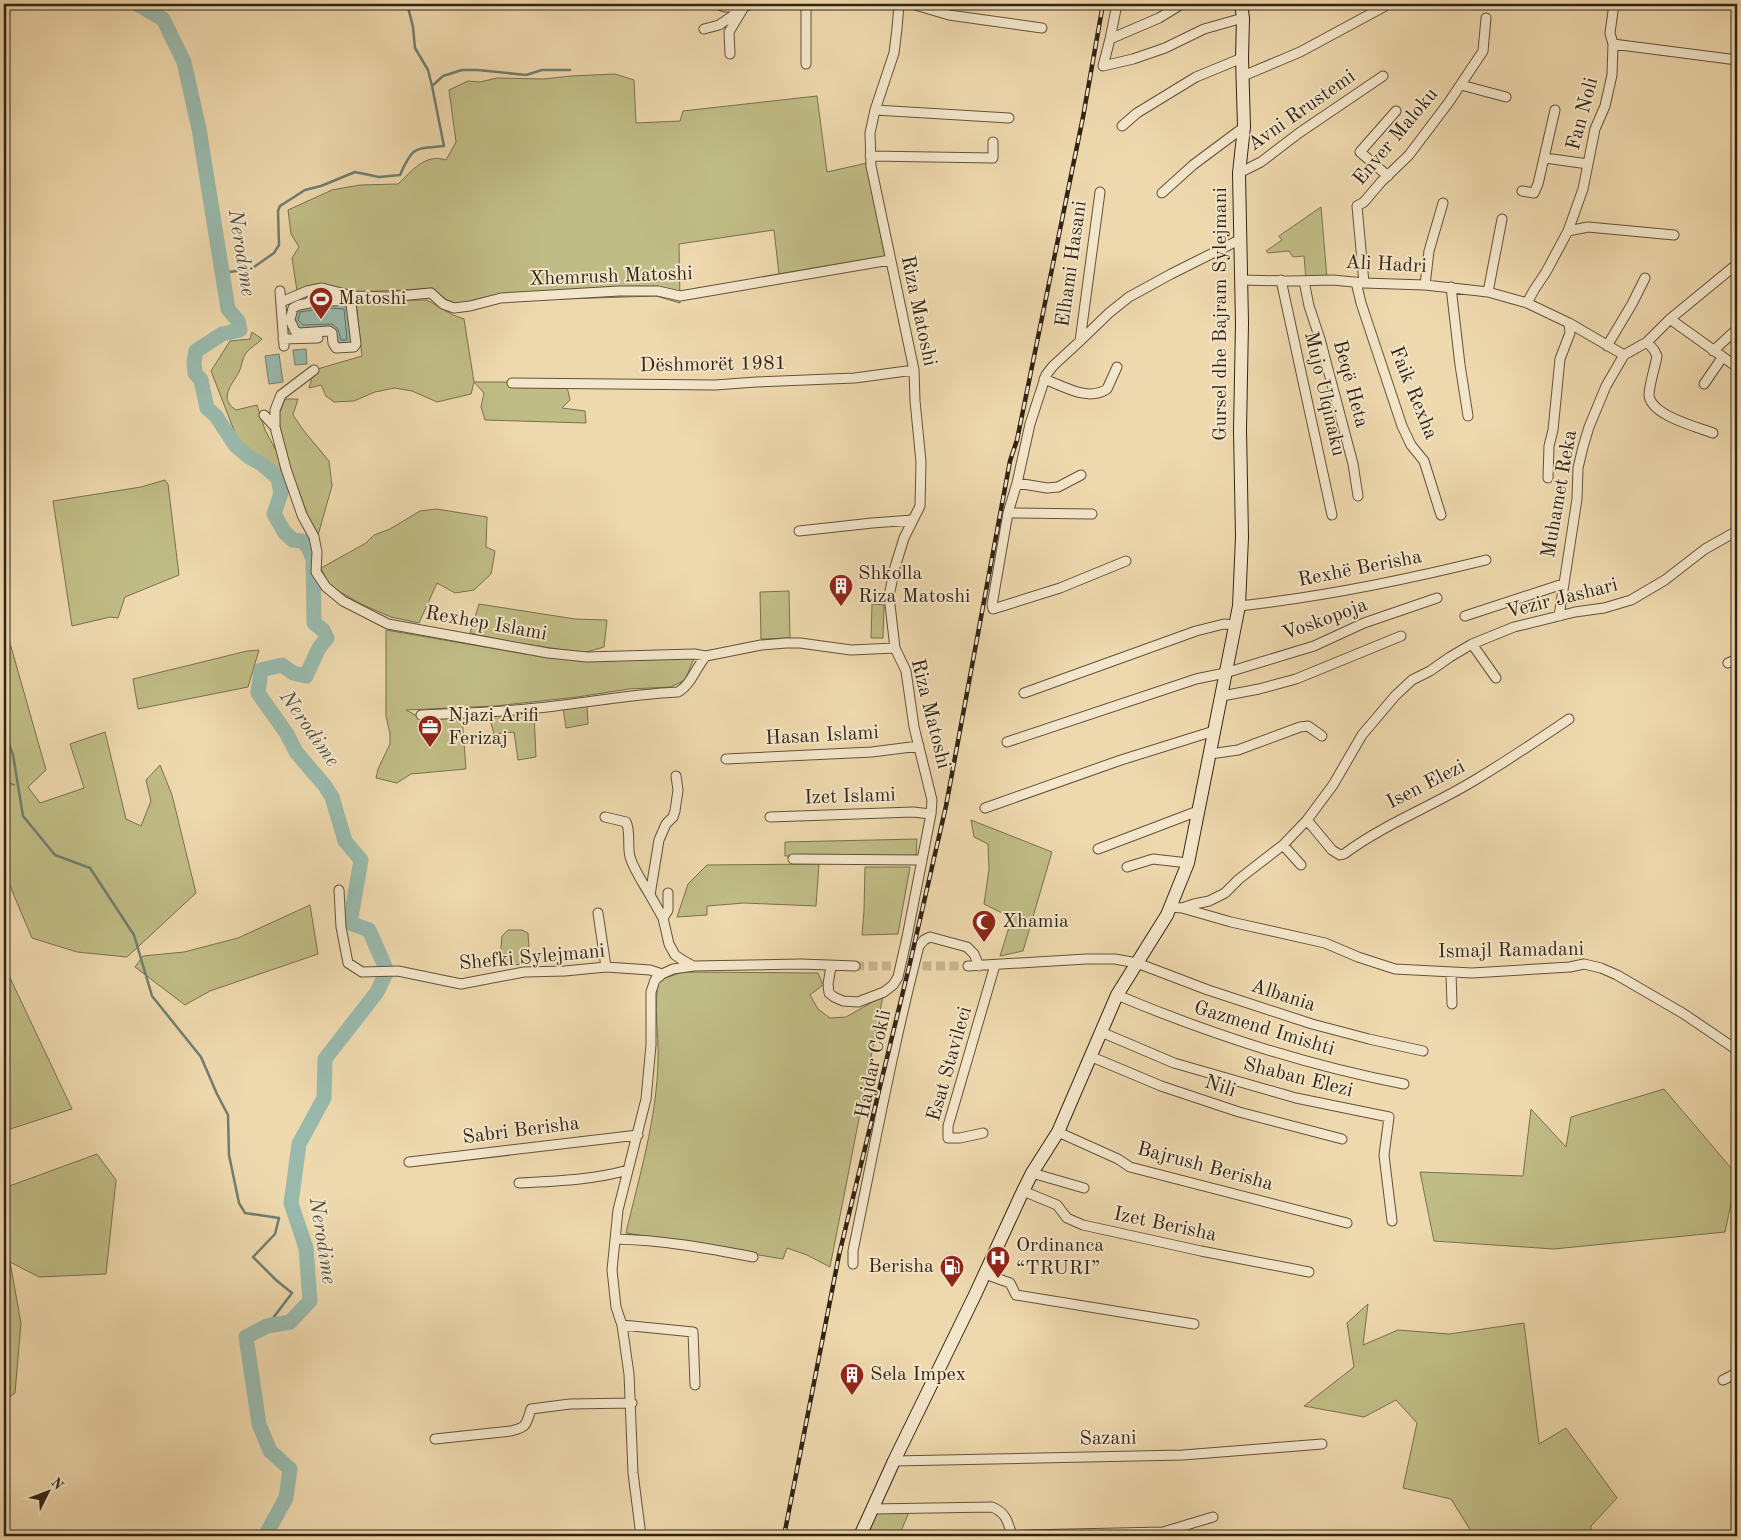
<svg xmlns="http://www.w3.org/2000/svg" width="1741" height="1540" font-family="'Old Standard TT',serif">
	<rect width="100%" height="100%" fill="#eed8ad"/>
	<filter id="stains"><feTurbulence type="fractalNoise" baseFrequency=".004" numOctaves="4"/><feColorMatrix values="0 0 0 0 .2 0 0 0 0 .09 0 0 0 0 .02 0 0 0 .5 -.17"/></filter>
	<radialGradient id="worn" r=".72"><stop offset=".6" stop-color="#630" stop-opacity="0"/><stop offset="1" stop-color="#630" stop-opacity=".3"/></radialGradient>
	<path fill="#c0bc85" stroke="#79704e" d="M615,74L634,80L636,123L680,121L683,111L817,96L827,172L867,163L884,253L888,263L780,283L774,230L679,244L680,303L656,296L502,301L459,305L447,300L432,288C386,292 342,292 297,291L292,258L299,247L291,234L288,210L332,190L360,185L398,184C412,171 425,153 446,160L456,142L449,90L468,81L480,82L497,78L543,79L571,76Z
		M1321,207L1327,278L1306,280L1304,256L1293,257L1289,251L1268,253L1266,251L1282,240L1279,236Z
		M427,300L453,315L464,319L474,382H566L570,400L562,408L585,411L586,423L485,420L481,407L484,393L474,382L471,394L437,402L412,391L395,388L375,392L354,401L334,402L326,396L321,385L309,388L314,370L362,356L356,301Z
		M252,332L262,339C257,344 250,348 246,353C242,358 242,366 239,372C232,385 218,398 236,410L257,405L265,430L279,456L281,473L260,459L237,438L211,371L230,341L250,339Z
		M285,399H298L293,415L304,431L329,461L332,486L318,535L310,522L290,467L283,441L278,417Z
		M165,480L168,484L179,575L125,597L118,618L110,617L72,626L53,501L141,487Z
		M436,509L487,517L486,547L495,551L491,574L474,590L455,593L437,583L419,623L391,617L361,604L330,586L321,568L366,543L374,535L390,529L420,511Z
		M789,591L790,638L761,639L760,592Z
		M479,604L575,619L607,620L604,647L583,653L512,642L470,633Z
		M872,604L884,605L883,638H871Z
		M4,622L46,770L28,787L40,803L84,788L70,744L105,732L126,819L141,826L151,801L146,780L160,765L172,795L196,893L127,957L77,952L32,938L4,872V782L15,785L4,781Z
		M386,630L525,654L562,658L695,656L685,680L671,687L629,689L577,697L495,706L406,710L419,717H462L466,769L411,774L397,783L376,778L378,769L390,744V734L386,716Z
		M259,650L248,687L138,709L133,679L247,651Z
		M587,705L588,724L566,728L563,708Z
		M534,713L536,757L518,760L514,732L494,734L489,716Z
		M971,820L1052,852L1023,951L1000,956L1012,918L984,904L989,869L988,844L974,837Z
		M917,839L916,857L785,856V842Z
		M819,864L816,906L744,903L707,906V915L677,917L688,884L707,865Z
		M865,867H910L898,934L862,935L864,911Z
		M310,905L318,954L210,991L185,1005L135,967L143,956L184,952L238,938Z
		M508,930H522L528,933L530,963L505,966L501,948L502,936Z
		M4,965L72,1109L4,1131Z
		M683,972L818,973L823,985L810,995L818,1009L830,1018L846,1017L883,996L830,1267L807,1255L787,1248L783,1259L626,1233C639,1177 657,1118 658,1060C659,1032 653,1007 659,980Z
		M1664,1089L1737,1175L1725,1232L1554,1249L1434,1241L1420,1172L1523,1176L1531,1109L1566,1147L1571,1117Z
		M97,1154L116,1180L106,1274L39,1277L10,1262L21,1323L15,1393L4,1401V1188Z
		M1368,1304L1363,1345L1398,1330L1449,1334L1524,1323L1539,1444L1566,1428L1617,1498L1591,1526V1536H1474L1451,1499L1403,1488L1417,1423L1396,1400L1364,1417L1304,1406L1354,1367L1347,1323Z
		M909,1512L899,1536H864L872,1514Z"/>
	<path fill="#99b9ac" stroke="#707d70" d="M318,296L349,305L354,343L341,346L336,343L335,333L298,331L292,317L295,309Z
		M306,349L307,364L295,365L293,350Z
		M279,354L283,382L269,384L265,356Z"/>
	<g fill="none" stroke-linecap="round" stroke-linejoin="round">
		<path stroke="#666e61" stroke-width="1" d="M321,301L329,308L344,309L347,340H341L338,329L332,324L303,325L298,320L300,312L313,310Z"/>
		<path stroke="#707d70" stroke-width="2.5" d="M409,4L408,7L413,27L415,48L428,70L432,86
			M222,273L251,269L274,253L279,245L278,211L280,206L305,190L321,186L355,172L379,177L400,175C413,146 414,149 444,146L432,86L443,76L462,70H478L526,75L542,70H570
			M4,732L13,755L23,816L55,855L90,868L134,935L152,996L201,1057L217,1094L228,1115L229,1155L239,1203L245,1213L279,1218L275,1234L253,1257L276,1280L292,1293L267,1326"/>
		<path stroke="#99b9ac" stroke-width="15" d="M137,4L163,19L184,62L199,129L228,309L238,321L240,330L222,334L196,351L194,362L195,373L201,380L207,408L216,416L235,445L249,457L262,464L278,478L281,493L274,514L285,533L293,540L302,541L308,547L313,559L314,623L323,630L327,638L319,648L306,676L293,673L282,665L261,670L258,693L287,734L296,752L325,786L332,797L345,841L361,860L350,923L369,930L387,971L377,992L325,1059L324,1098L299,1144L291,1203L306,1248L310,1301L290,1322L267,1326L246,1337L259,1424L270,1451L290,1469L286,1498L265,1536"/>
		<path stroke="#c8b48f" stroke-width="9" stroke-dasharray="9 4.5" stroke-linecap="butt" d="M855,966H968"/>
		<defs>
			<path id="street" d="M717,4L725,7H744
				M806,4V64
				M912,4L949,15L1042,28
				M1182,4L1159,18L1110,39L1103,66L1133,59L1165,48L1204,29L1243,18
				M704,29L719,25L741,10
				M1110,39L1117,4
				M1613,44L1737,60
				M730,54L729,32L744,7L750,4
				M1243,76L1300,52L1389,4
				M1461,85L1506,97
				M875,110L1009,118
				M1122,126L1137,113L1196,77L1242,58
				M870,156L993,158V142
				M1545,158L1588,164
				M1239,173L1261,162L1299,133L1383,76
				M1388,176L1360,152L1396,111
				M1522,191L1534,193L1538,184L1555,110
				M1162,193L1193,165L1244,127
				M1568,231L1588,227L1674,235
				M1241,280L1290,281L1333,280L1364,283L1425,285L1488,292L1527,303L1569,323L1624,355
				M1281,280L1332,515
				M1304,281L1309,306L1320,339L1353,464L1358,496
				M1356,282L1361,303L1402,426L1411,445L1424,461L1441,515
				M1364,283L1357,206L1364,202L1381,182L1409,155L1449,102L1483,51L1486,18
				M1425,285L1429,251L1443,203
				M1451,287L1460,365L1468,416
				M280,291L284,346
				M1488,292L1502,219
				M322,293L328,295L333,301L345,300L351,304L356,344L354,347L336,348L333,343L332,333L329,331L299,333L295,331L290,320L293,308L299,305L309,303L315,294Z
				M281,302L307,291L322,288L353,296L387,297L431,293L443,304L454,308L470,306L501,298L619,291H658L680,296L890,260
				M1527,303L1534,290L1546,272L1568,231L1583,189L1595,129L1605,106L1612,75L1613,44L1610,33L1614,4
				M1670,319L1737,367
				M283,339L318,338
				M1080,341L1100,192
				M1647,342L1654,350L1657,356C1655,368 1650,381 1649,394C1649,415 1697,427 1713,433
				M1607,346L1632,304L1645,278
				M1713,351L1737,329
				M1624,355L1647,342L1670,319L1737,264
				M314,370L281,395L275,410V427L286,469L302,515L314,537L317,552L316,572L326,587L343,601L388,624L548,653L587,657L694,654L706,656L761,645L786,643H800L851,650L895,648
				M1044,379C1064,386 1088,402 1107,389L1117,367
				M512,383L715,385L756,382L855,378L914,370
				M1704,384L1722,358
				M264,415L275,427
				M1548,478L1549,446L1553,430L1560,359L1570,333L1569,323
				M1017,483L1047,488L1058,487L1081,475
				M1008,513L1092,514
				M799,531L872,523L913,520
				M1126,561L1060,588L993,609L992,605L1008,513L1017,483L1030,424L1046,375L1053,366L1080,341L1109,313L1129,297L1171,274L1241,239
				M1239,606C1323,597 1405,580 1486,560
				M1465,616L1563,584
				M1559,616L1577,499L1578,468L1583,447L1589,427L1606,386L1624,355
				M1472,644L1496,678
				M1728,663L1737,659
				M1024,693L1196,631L1224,624L1235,625
				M1222,696L1259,689L1296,679L1401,636
				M421,715C466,713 510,712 555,706C596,701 636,694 678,692C691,685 696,667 706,656
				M1007,742L1196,679L1225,673L1314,646L1364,623L1437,598
				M1210,754L1238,750L1300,727L1308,726L1322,736
				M726,759L872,752L919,746
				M676,776L678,790L675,811L673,817L666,824L659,840L650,895L663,918L669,944L675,955L684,961L693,966
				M985,808L1121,760L1214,731
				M605,817L626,822C631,832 627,845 630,857C634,870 643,883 650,895
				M770,817L913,812L931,814
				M1307,820L1332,850L1340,855L1344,854C1386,823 1431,807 1475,780C1507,761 1538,740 1569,719
				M1283,845L1301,865
				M1098,849L1198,811
				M793,859L921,860
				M1127,867L1153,859L1188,863
				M339,890L341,927L348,963L362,972L398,971L461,984L524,972L565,971L606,967L650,970L662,974
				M1170,907L1182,908L1194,904L1209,901L1225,893L1239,879L1283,845L1307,820L1333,785L1362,735L1395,696L1412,680L1430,671L1450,657L1472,644L1514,627L1575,612L1604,608L1631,600L1665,580L1705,549L1737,531
				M1182,908L1231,922L1325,943L1358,957L1395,969L1472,973L1570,967L1584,964L1601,968L1617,975L1684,1014L1737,1050
				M598,913L606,967
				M663,918L668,910V893
				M968,966L1086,959H1115L1137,963L1208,990L1312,1024L1369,1039L1423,1051
				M831,967L828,984L829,993L834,997L843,1001L858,1002L884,992L893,985L898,977L907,937L931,814L932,800L914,727L906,671L895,648L889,596L895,567L904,538L920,506L921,462L915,401L914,370L871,166L870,133L875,110L894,53L897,29L899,4
				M1451,973L1452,1004
				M1117,995C1210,1034 1305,1065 1404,1084
				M1101,1032L1174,1063L1296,1098L1389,1117L1384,1155L1392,1221
				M1092,1057L1161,1086L1239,1112L1342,1139
				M1058,1132L1118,1159L1130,1167L1347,1223
				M983,1133L960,1138H948V1126L995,965
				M409,1162L638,1135
				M1032,1173L1084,1188
				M519,1183C556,1181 593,1180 628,1170
				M1023,1191L1057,1205L1067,1218L1083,1225L1201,1251L1309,1272
				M615,1239C662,1240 707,1248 753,1257
				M853,1264V1251C874,1149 893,1046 919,946L924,940L930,937L967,947L974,954L979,966
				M985,1274L1010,1283L1016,1295L1194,1324
				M622,1325L693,1332L695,1385
				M1723,1380L1737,1373
				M435,1439L511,1431C527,1427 526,1425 531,1409L570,1404L632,1403
				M894,1461L1183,1455L1322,1444
				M872,1509L992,1507C1007,1513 1008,1523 1012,1536
				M641,1536L633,1473L629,1374L622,1325L616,1307L612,1270L618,1210L646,1099L651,1045V992L655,980L662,974L673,969L694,966L801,964L855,966
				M1013,1536L1026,1535L1163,1532L1213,1517"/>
			<path id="secondary" d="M860,1536L894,1461L974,1297L1023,1191L1032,1173L1058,1132L1117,995L1167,915L1188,863L1239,606L1242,537L1240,430L1242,323L1239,173L1244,127L1242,58L1243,18L1241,4"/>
		</defs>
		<use href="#street" stroke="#61513c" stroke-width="11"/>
		<use href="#secondary" stroke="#322416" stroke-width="14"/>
		<use href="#street" stroke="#f4e6ca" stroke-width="9"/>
		<use href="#secondary" stroke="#f4e6ca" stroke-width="12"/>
		<defs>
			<path id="rail" d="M784,1536L839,1255L910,963L946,806L1010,461L1017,440L1083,117L1103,4"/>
		</defs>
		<use href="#rail" stroke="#322416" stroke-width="4.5"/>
		<use href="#rail" stroke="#f4e6ca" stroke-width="2.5" stroke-dasharray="8" stroke-linecap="butt"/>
	</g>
	<defs>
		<symbol id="stadium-pin" viewBox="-11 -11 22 30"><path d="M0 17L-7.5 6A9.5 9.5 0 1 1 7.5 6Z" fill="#8f2418" stroke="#f4e6ca"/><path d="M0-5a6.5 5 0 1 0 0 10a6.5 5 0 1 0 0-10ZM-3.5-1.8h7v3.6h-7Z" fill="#fff"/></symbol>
		<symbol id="building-pin" viewBox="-11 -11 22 30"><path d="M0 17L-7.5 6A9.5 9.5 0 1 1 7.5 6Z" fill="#8f2418" stroke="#f4e6ca"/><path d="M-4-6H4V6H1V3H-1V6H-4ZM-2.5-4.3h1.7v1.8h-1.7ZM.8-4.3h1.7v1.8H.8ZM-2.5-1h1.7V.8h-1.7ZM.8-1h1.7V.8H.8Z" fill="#fff"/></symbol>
		<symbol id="office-pin" viewBox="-11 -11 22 30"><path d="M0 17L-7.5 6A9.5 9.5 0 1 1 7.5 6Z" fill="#8f2418" stroke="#f4e6ca"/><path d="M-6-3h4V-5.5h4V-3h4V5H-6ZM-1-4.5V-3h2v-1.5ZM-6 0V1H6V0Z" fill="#fff"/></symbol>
		<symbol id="mosque-pin" viewBox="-11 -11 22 30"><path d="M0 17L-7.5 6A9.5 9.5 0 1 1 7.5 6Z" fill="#8f2418" stroke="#f4e6ca"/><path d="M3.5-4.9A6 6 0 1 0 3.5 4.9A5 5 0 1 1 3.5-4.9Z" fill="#fff"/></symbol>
		<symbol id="hospital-pin" viewBox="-11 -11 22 30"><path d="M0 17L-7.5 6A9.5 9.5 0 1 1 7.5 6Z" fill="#8f2418" stroke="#f4e6ca"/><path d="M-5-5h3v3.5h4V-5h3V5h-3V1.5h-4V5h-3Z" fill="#fff"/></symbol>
		<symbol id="fuel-pin" viewBox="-11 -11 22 30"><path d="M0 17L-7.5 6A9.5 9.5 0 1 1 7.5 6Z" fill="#8f2418" stroke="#f4e6ca"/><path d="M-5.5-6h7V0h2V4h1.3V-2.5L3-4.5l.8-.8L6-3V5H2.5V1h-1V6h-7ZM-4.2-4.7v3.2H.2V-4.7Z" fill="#fff"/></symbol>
	</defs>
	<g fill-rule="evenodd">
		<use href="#stadium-pin" x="307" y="285" width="28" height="38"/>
		<use href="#building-pin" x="827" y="572" width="28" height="38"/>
		<use href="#office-pin" x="416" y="713" width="28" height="38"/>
		<use href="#mosque-pin" x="970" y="908" width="28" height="38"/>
		<use href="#hospital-pin" x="984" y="1244" width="28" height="38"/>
		<use href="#fuel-pin" x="938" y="1253" width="28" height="38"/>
		<use href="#building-pin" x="838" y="1361" width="28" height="38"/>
	</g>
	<g text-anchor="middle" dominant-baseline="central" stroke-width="4" stroke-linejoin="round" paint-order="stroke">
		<g font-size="20" fill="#322416" stroke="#f4e6ca">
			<text transform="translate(1302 111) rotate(-35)">Avni Rrustemi</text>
			<text transform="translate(1583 114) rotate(-75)">Fan Noli</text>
			<text transform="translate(1396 137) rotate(-50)">Enver Maloku</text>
			<text transform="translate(1072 264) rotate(-82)">Elhami Hasani</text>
			<text transform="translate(1386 265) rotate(3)">Ali Hadri</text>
			<text transform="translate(611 277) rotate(-2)">Xhemrush Matoshi</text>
			<text transform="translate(918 311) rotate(78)">Riza Matoshi</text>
			<text transform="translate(1221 314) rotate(-90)">Gursel dhe Bajram Sylejmani</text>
			<text transform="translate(713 365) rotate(-1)">Dëshmorët 1981</text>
			<text transform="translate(1350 384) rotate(75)">Beqë Heta</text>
			<text transform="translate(1413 393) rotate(68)">Faik Rexha</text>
			<text transform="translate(1324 394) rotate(77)">Mujo Ulqinaku</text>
			<text transform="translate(1560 494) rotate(-80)">Muhamet Reka</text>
			<text transform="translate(1360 569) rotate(-11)">Rexhë Berisha</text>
			<text transform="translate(1562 599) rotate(-14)">Vezir Jashari</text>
			<text transform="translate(1325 620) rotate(-20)">Voskopoja</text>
			<text transform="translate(486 624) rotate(10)">Rexhep Islami</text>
			<text transform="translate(930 714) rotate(76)">Riza Matoshi</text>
			<text transform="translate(822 736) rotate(-3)">Hasan Islami</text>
			<text transform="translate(1426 785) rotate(-27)">Isen Elezi</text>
			<text transform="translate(850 797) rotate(-2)">Izet Islami</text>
			<text transform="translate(1511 951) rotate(-1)">Ismajl Ramadani</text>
			<text transform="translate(532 958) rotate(-5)">Shefki Sylejmani</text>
			<text transform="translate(1283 996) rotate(18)">Albania</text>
			<text transform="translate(1264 1029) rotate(17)">Gazmend Imishti</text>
			<text transform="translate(874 1064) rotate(-78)">Hajdar Cokli</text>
			<text transform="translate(950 1064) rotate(-74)">Esat Stavileci</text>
			<text transform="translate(1298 1078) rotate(14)">Shaban Elezi</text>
			<text transform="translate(1220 1087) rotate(18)">Nili</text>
			<text transform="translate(521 1131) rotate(-7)">Sabri Berisha</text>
			<text transform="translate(1205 1167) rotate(15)">Bajrush Berisha</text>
			<text transform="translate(1165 1225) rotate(12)">Izet Berisha</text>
			<text transform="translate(1108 1439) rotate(-1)">Sazani</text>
		</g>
		<g font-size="20" fill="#322416" stroke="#f4e6ca" text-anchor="start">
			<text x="338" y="299">Matoshi</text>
			<text x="858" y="574">Shkolla<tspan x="858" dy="23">Riza Matoshi</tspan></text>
			<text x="448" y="716">Njazi Arifi<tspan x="448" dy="23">Ferizaj</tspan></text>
			<text x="1002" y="922">Xhamia</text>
			<text x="1016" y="1246">Ordinanca<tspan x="1016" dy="23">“TRURI”</tspan></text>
			<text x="934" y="1267" text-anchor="end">Berisha</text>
			<text x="870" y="1375">Sela Impex</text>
		</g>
		<g font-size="21" font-style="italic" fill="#515143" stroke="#f4e6ca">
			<text transform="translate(241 253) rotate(81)">Nerodime</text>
			<text transform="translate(309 729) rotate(55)">Nerodime</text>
			<text transform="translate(322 1241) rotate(81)">Nerodime</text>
		</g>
	</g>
	<rect width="1741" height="1540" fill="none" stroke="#eed8ad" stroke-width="20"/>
	<rect x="5" y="5" width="1731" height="1530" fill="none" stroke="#322416" stroke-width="2.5"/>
	<rect x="10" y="10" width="1721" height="1520" fill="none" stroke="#322416"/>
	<g transform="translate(48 1492) rotate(48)" stroke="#f4e6ca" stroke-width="4" paint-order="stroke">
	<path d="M0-4L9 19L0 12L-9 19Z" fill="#322416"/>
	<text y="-8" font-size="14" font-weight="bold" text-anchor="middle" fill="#322416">N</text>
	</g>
	<rect width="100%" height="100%" filter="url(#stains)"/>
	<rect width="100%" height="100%" fill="url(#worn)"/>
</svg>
